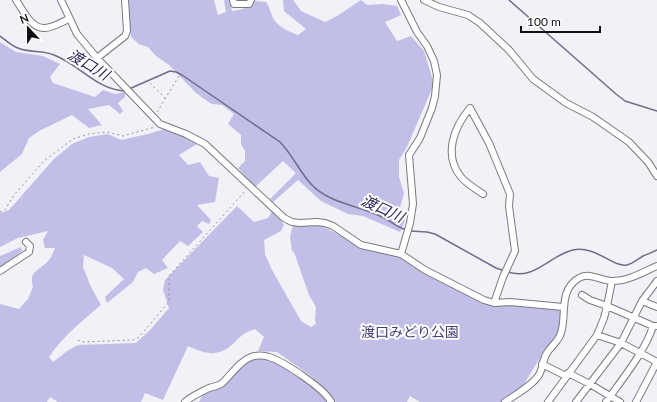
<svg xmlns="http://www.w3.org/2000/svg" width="657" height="402" font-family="Lato,'Noto Sans JP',sans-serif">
	<rect width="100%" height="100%" fill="#f2f1f7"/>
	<path fill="#c1bee7" d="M128,0H214L218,15L226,12L224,0H229L232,11C242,10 248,8 255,1L266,2C269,6 269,8 271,13C274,25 287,31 298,35L306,29L284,11L283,0H293L301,11L325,22L337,16L361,0L367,5L383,4L397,6L401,15L385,22L397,41L411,36L424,51L434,84L407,147L399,160V177L404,193L400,208L405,221L400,232L363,216L348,214L321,201L298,180L273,202L270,199L296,173L283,161L255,187L238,168L245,161V151L241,144V135L228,124L234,114L222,105L212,104L204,99L195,92L169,65L156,56L148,47L139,44L131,37Z
		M0,42L16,52L43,56L60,64L50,77L53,83L95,97L103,90L115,94L125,92V97L118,103L123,111L120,114L109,105L88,109L102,125L89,128L72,115L39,131L29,138L22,154L0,172Z
		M165,129L183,136L197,144L179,155L188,165L200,162L209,176L219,178L215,202L197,205L211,220L209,224L202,221L197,226L203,232L188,246L180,241L162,260L168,268L154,274L146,268L138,272L133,282L107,303L105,297L124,279L112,268L84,255L83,267L91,287L101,305C82,321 63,336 49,357L53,362L67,351L78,345L136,343L151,329L169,308L163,290L165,280L237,206L254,222L268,218L273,210L284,225L281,231L264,240L265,254L272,270L301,321L311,327L316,324L315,320L316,307L309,295L294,252L292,251L290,237L293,225L322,226L360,246L400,257L493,305L563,307V325L544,358L538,361L523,386L502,402H420L410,396L407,402H336L332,396L311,376L277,352L258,351L264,337L255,329C245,332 242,335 234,343C218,358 206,354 188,346L163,400L145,393L141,402H58L50,397L47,402H0V304L19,309L28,299L33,287C28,270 40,271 49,260C52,257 53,252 55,248H45L43,240L48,231L18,238L0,247V213L9,210L54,159L72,144L89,137L108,134L121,140L148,134Z
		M21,247L22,251L0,267V256Z
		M255,359H263L282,366L324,394L328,402H199L203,394C210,392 217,389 223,385C234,376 242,365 255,359Z"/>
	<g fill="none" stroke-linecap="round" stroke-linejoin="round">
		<path stroke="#706c8a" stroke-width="1.5" d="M509,0L616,94L625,101L657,111
			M0,36C6,40 11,46 18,48C29,53 43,50 54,55C80,65 96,89 124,91
			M129,89L170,71L176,72L182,75L280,142C292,154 299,171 311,184C328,203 360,206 382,217C391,221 398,228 407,230
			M410,231L427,232L435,234L496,268L505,271
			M508,272C534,281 550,255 573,250C595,245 614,268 627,265C632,264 638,259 643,256C647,254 652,253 657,250"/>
		<defs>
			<path id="street" d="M16,0C23,10 31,29 45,28C52,28 62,22 69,19
				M61,0L77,34L97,58L160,124L186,134L205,144L284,218L292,222L300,223L317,222L325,223L333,226L361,245L401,254L425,270L484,300L494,303L510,302L563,307
				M233,0L234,4H249L251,0
				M424,0L439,7L468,15L480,23L509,50L533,79L566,103L593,117L629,142L648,162L657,176
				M97,58L125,36L127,31L125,0
				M483,194C476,189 467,184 461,177C443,155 454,127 470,108L489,143L510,194L509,206L515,251L503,277L494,303
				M401,254L410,223L413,204L409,155L420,138L432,108L435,96L437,75L434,61L427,46L417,32L401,0
				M0,271L29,252L30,246L26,242
				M582,295L590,300L607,306L612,281
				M642,301L657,307
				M597,335L621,343L657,362
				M542,364L566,376
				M568,373L590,384L620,402
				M185,402C192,396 201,392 209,388C213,387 217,386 221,384C231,376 238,362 251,357C256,355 264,355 269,357C283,361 325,389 331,402
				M505,402C515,395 535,384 540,373C543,366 543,359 547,353C551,346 559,341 561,333C567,315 558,290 579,278C588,272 601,280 611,281C627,282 643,272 657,266
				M548,402L597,335L604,318L607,306L653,326H657
				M576,402L621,343L642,301L657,281
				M606,402C621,381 646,350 653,326
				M636,402L657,362"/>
		</defs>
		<use href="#street" stroke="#79797e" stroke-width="8"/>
		<path stroke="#949398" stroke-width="1" stroke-dasharray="2 3" stroke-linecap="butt" d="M150,83L165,98
			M157,112L179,76
			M0,212L5,210L14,195L44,161L73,139L89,134L107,132L123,136L155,127
			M78,340L82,342L133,340L139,337L169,302V276L246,190"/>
		<use href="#street" stroke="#fff" stroke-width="6"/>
	</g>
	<g text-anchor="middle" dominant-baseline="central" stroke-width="4" stroke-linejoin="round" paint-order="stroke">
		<g font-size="14" fill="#453c73" stroke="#fff">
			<text x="410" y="331">渡口みどり公園</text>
		</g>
		<g font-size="15" font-style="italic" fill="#2b2054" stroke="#fff">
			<text transform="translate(89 64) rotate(31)">渡口川</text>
			<text transform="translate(383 208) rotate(25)">渡口川</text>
		</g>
	</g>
	<g transform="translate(28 28) rotate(338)" stroke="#ffffff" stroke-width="3" paint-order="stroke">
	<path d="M0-3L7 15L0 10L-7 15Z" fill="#0f0e10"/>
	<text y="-6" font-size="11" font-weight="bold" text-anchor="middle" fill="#0f0e10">N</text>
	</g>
	<path d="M521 26v6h79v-6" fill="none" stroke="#0f0e10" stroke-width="2"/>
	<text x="527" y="26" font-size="12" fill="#0f0e10" stroke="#ffffff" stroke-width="3" paint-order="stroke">100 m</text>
</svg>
